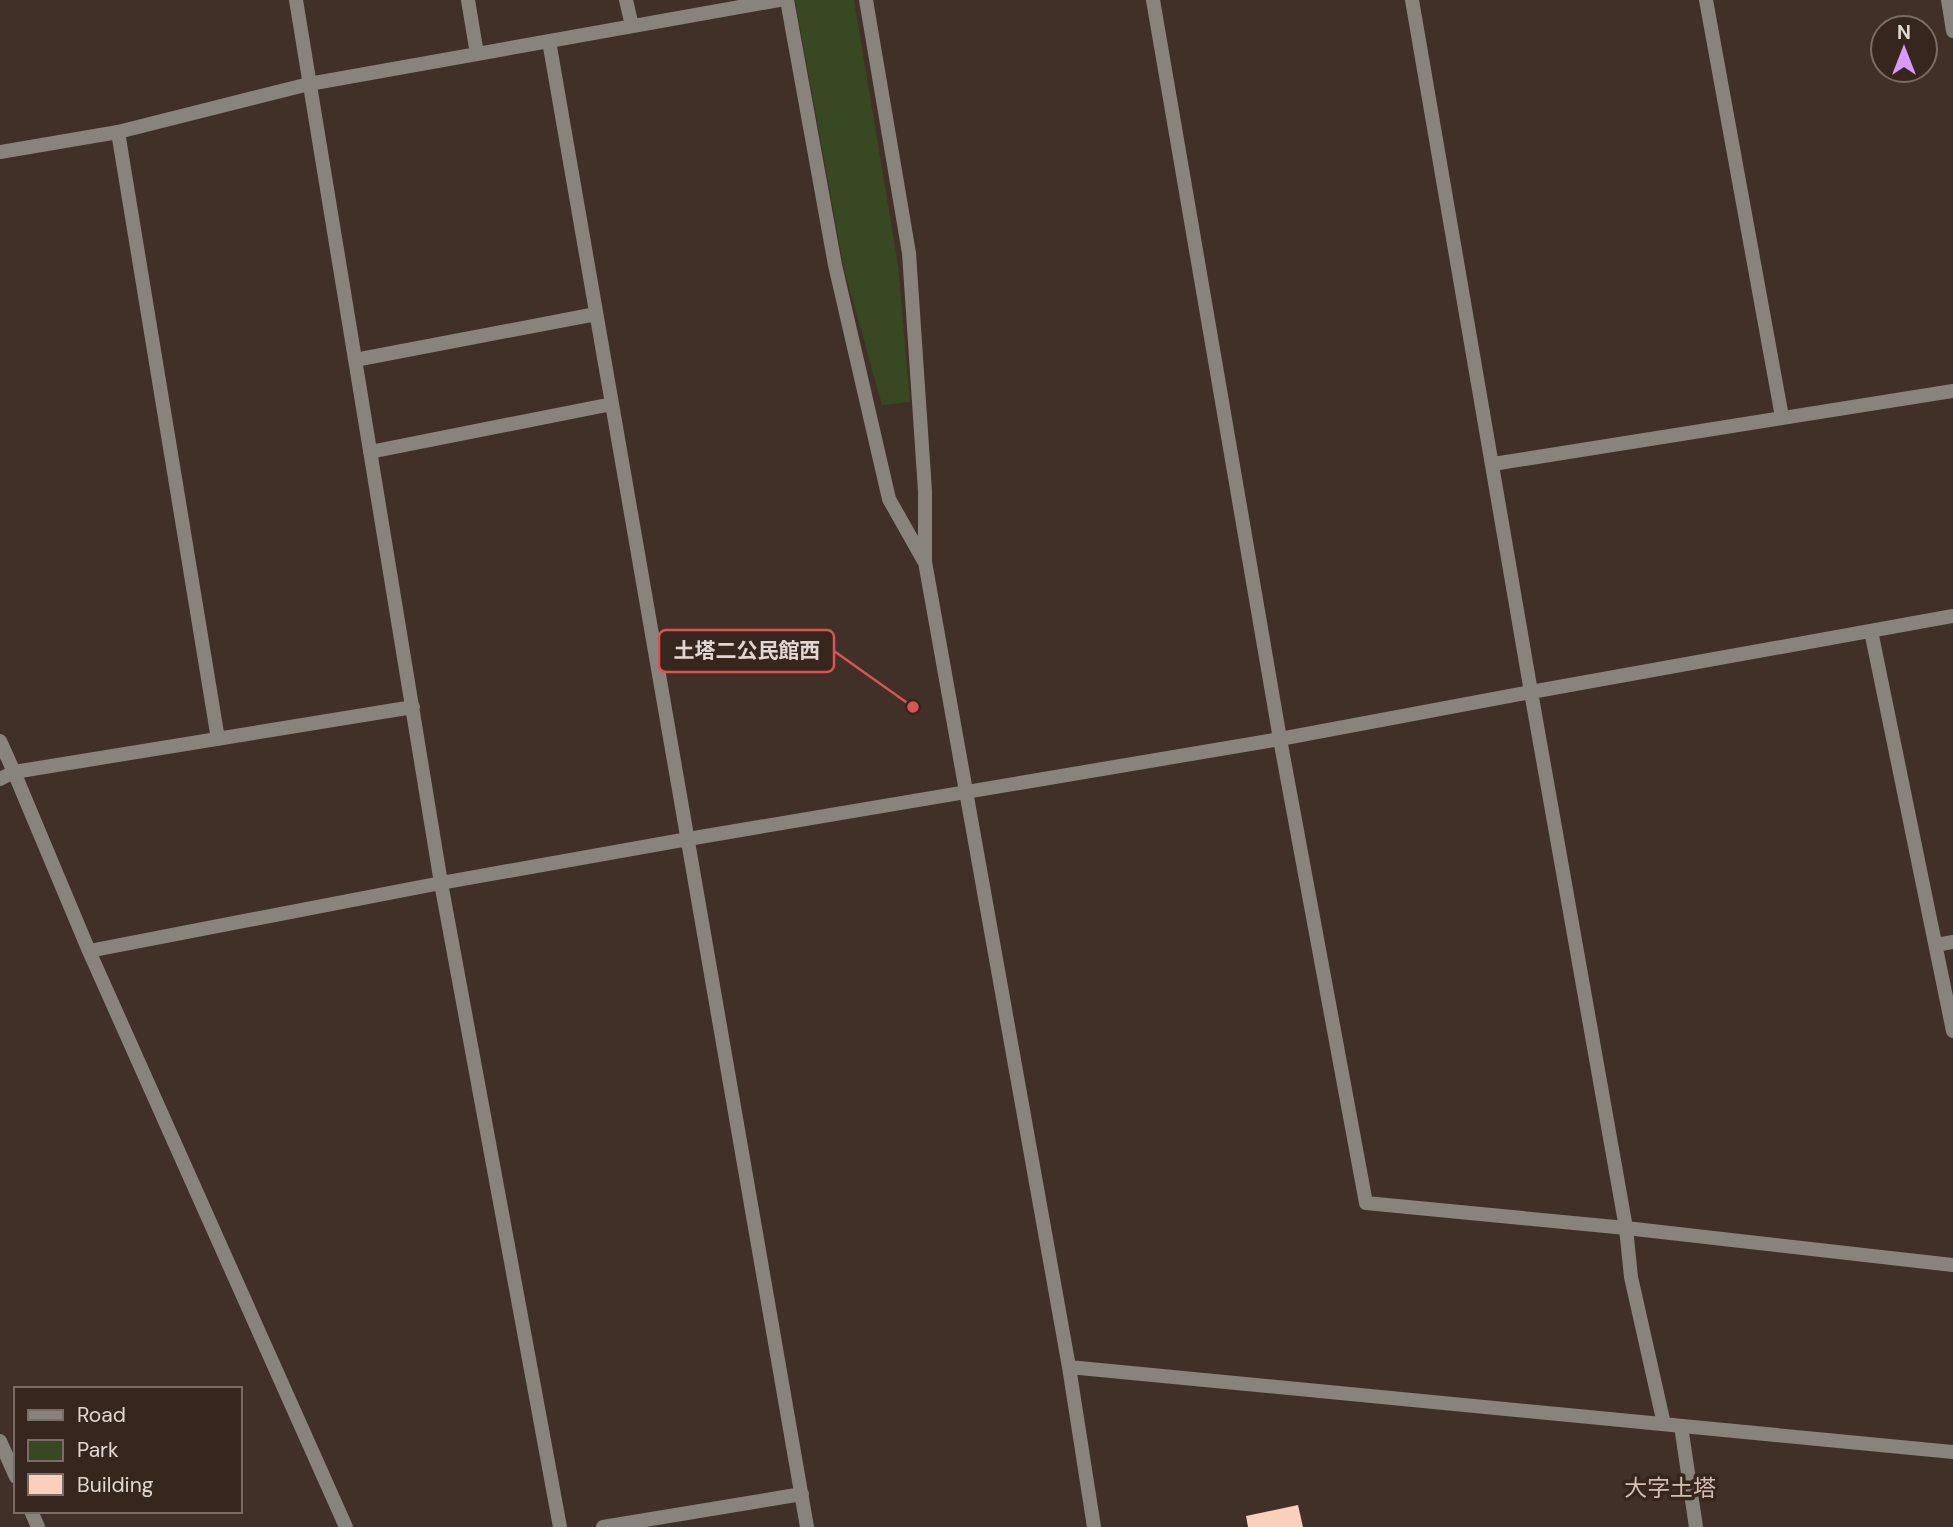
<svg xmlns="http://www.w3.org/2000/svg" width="1953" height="1527" font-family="'DM Sans','Noto Sans JP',sans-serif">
	<rect width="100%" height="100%" fill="#413028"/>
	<path fill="#384822" d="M795,0H854L898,265L910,402L882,405L844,269Z"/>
	<path fill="#fad0bc" d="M1298,1505L1303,1527H1248L1246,1516Z"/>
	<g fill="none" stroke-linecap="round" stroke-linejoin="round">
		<path stroke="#88837b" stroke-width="14" d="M296,0L441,883L560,1527
			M468,0L477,54
			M626,0L632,26
			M1153,0L1280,739L1366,1203L1626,1228L1953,1265
			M1412,0L1531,692L1626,1228L1631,1277L1664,1424
			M1706,0L1782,417
			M1948,0L1953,31
			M549,41L807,1527
			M118,132L218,739
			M0,152L118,132L309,84L779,0
			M355,360L596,314
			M370,452L612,404
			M1493,464L1953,391
			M1871,631L1953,1031
			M0,741L14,772L413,707
			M0,779L14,772L89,951L346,1527
			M1936,945L1953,942
			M89,951L441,883L688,839L1280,739L1531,692L1953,616
			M1681,1426L1696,1527
			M603,1527L802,1494"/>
		<path stroke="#88837b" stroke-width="14" d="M787,0L835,265L889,499L924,561
			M866,0L909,253L925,491V562L1069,1367L1094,1527
			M1069,1367L1953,1452
			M0,1441L16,1477
			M31,1511L38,1527"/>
	</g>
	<g text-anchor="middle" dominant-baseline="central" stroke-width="7" stroke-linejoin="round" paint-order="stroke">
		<g font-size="23" fill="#d4beb4" stroke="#36261e">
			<text x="1670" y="1488">大字土塔</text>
		</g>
	</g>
	<path fill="none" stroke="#d95452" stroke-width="2.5" d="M913 707L834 651"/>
	<circle fill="#d95452" stroke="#36261e" stroke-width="2.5" cx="913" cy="707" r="7"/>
	<rect fill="#36261e" stroke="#d95452" stroke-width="2.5" x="659" y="630" width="175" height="42" rx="7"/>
	<g font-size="21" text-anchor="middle" font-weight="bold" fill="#e1d6d1">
		<text x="747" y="658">土塔二公民館西</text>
	</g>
	<rect x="14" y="1387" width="228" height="126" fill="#36261e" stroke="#7a6c66" stroke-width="2"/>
	<rect x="28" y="1410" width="35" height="10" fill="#88837b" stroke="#7a6c66" stroke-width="2"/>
	<text x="77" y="1422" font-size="21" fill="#e1d6d1">Road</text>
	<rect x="28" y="1440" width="35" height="21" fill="#384822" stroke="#7a6c66" stroke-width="2"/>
	<text x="77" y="1457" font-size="21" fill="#e1d6d1">Park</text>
	<rect x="28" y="1474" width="35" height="21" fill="#fad0bc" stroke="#7a6c66" stroke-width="2"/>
	<text x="77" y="1492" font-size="21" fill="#e1d6d1">Building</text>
	<g transform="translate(1904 49)"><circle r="33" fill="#36261e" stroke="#7a6c66" stroke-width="2"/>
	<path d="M0-5L12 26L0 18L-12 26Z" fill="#d89af8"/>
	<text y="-10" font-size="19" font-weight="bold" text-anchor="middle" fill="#e1d6d1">N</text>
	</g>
</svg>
